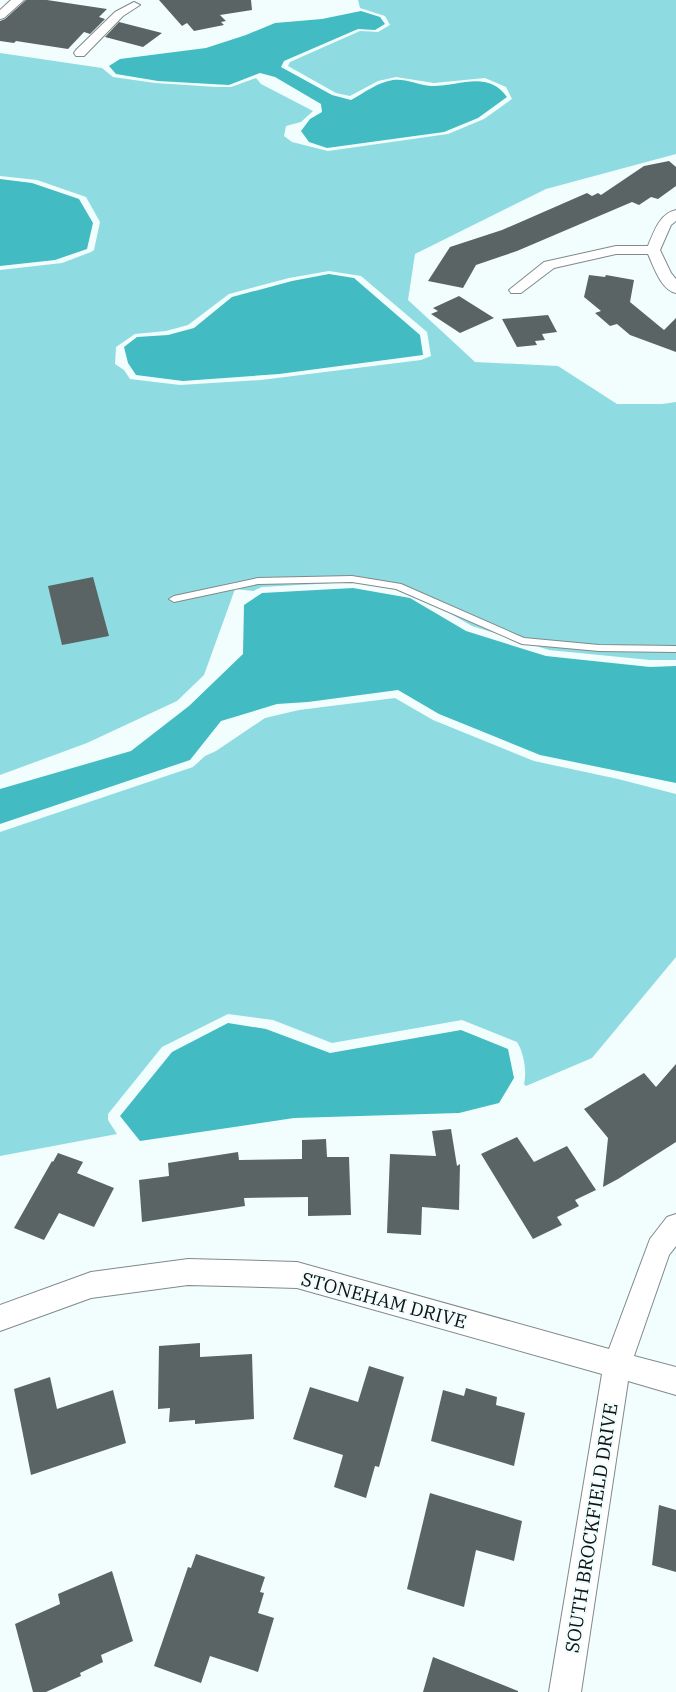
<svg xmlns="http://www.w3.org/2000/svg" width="676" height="1692" font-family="'IBM Plex Serif',serif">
	<rect width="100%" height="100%" fill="#f2fdfe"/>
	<path fill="#8edce1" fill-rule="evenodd" d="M358,0H676V154L546,189L415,254L408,300L475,362L558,366L617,404H662L676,402V660H650L549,650L472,626L413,592L353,582L262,587L253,591L235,589L204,675L177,701L87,743L0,775V270L62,263L91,252L94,250L100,222L86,197L37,180L0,176V53L102,68L113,77L155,83L217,87H231L256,78L261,84L313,111L301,122L286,126L284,136L292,142L328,151L448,134L484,119L512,99L506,87L485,78L434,83L396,77L378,81L350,96L336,93L288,66L290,62L360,31L378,32L390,25L385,16L360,8ZM329,271L361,276L427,332L431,356L421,360L261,380L180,385L130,379L124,370L115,364L116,347L135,334L166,331L188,325L229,294L289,278Z
		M395,698L433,720L534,761L618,779L676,794V957L592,1058L526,1086L524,1084C527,1072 524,1053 517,1042L462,1020L332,1043L273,1020L228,1014L162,1047L108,1114V1120L117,1134L0,1156V832L193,767L205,756L216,751L265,718L299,710Z"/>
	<path fill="#42bbc2" d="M361,11L380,17L385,24L375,30L358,29L284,61L281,67L332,95L351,100C364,93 378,82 393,80C404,78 419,85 431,86C458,87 487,69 507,97L478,118L444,132L327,148L309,142L301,131L310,119L322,112L321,104L275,77L260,73L229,85L158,81L116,74L109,66L120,59L206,48L246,35L275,23L322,19Z
		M0,179L32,183L79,199L93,223L87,249L55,260L0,266Z
		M329,274L354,278L420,335L423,355L279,374L183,381L136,375L128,363L124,347L137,337L168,335L194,328L232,297L292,281Z
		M353,588L410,598L466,631L546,656L650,667L676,666V783L540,755L439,714L398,690L308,702L277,704L221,721L190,760L0,824V789L131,751L189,706L243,654L244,605L262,593Z
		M228,1023L266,1029L330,1053L461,1030L508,1049L514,1078L499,1103L459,1113L294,1118L140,1141L120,1116L172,1052Z"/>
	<path fill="#5b6465" d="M26,0H47L107,9L99,17L105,19L90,34L84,32L68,49L16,41L14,43L0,41V21L5,19Z
		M159,0H251L252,10L220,15L226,21L221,22L224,25L194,31L187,23L182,26Z
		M119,22L162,33L143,47L105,37Z
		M669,161L676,167V186L658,199L651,197L639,205L632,202L517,251L476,265L463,288L428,281L450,247L502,230L587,193L592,196L598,193L601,195L644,166Z
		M589,275L605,277L606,275L634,280L630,302L664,330L676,318V352L630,335L617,324L610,326L595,313L601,311L584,297Z
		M459,296L494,318L460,333L431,314L438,311L433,308Z
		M548,315L557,332L542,334L545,340L535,341L537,345L517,347L502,319Z
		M93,577L109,636L62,645L48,586Z
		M676,1064V1142L618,1179L603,1187L608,1138L584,1109L644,1073L656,1087Z
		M451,1129L457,1166L460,1164L459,1210L422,1207L421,1235L387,1233L390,1154L436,1156L432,1131Z
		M517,1137L534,1162L567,1146L596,1190L575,1200L579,1206L557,1217L562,1225L533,1239L481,1154Z
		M326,1139L327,1157H349L351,1215L308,1216V1197L244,1198L245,1206L142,1222L139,1180L169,1176L168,1163L238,1152L239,1160L302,1159V1140Z
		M58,1153L83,1162L77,1173L114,1188L94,1227L59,1213L44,1240L14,1228L52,1161L53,1162Z
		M200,1343V1357L252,1354L254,1419L195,1424V1420L169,1422L170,1408L158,1409L159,1346Z
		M369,1366L404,1377L379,1467L375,1466L366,1498L334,1487L343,1455L293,1439L310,1387L358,1402Z
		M50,1377L57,1409L113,1390L126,1443L31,1475L14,1389Z
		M466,1388L497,1397L496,1405L525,1413L514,1466L431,1441L443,1390L464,1396Z
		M430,1493L522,1521L514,1561L476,1550L464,1607L407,1589Z
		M659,1505L676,1510V1572L652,1565Z
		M196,1554L265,1577L260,1592L264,1593L258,1613L274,1618L258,1672L210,1656L201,1683L154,1666L188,1567L191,1568Z
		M112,1571L133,1641L101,1655L103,1662L80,1673L81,1676L46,1692H33L15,1624L60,1604L58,1594Z
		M433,1657L518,1691V1692H423Z"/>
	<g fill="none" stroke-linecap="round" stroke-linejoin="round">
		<defs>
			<path id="service" d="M352,576L401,584L524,638L599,645L676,646V652L599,651L522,644L396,589L352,582L258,584L174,602L169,599L174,596L258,578Z"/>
			<path id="minor" d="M11,0H24L4,18L0,19V10Z
				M134,2L140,5L123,16L84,56H76L74,53L76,50L115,12Z
				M676,210V221L671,225L660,250L671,273L676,279V293C661,290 654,267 648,254H616L554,268L521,293H511L509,290L544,262L616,246H648C654,232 659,214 676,210Z
				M676,1214V1246L669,1255L634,1356L676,1367V1395L628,1381L581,1692H549L602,1374L297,1288L188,1285L91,1298L0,1331V1305L91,1272L188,1259L297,1262L609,1349L650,1239L667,1217Z"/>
		</defs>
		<use href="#service" stroke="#808a8b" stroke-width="2"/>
		<use href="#minor" stroke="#808a8b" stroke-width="2"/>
		<use href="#service" fill="#fff" fill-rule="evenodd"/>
		<use href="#minor" fill="#fff" fill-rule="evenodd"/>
	</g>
	<g text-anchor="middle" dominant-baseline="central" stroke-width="4.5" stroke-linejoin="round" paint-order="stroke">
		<g font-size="19" fill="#0f1313" stroke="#f2fdfe">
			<text transform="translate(384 1300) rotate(15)">STONEHAM DRIVE</text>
			<text transform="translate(591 1528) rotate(-81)">SOUTH BROCKFIELD DRIVE</text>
		</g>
	</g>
</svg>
